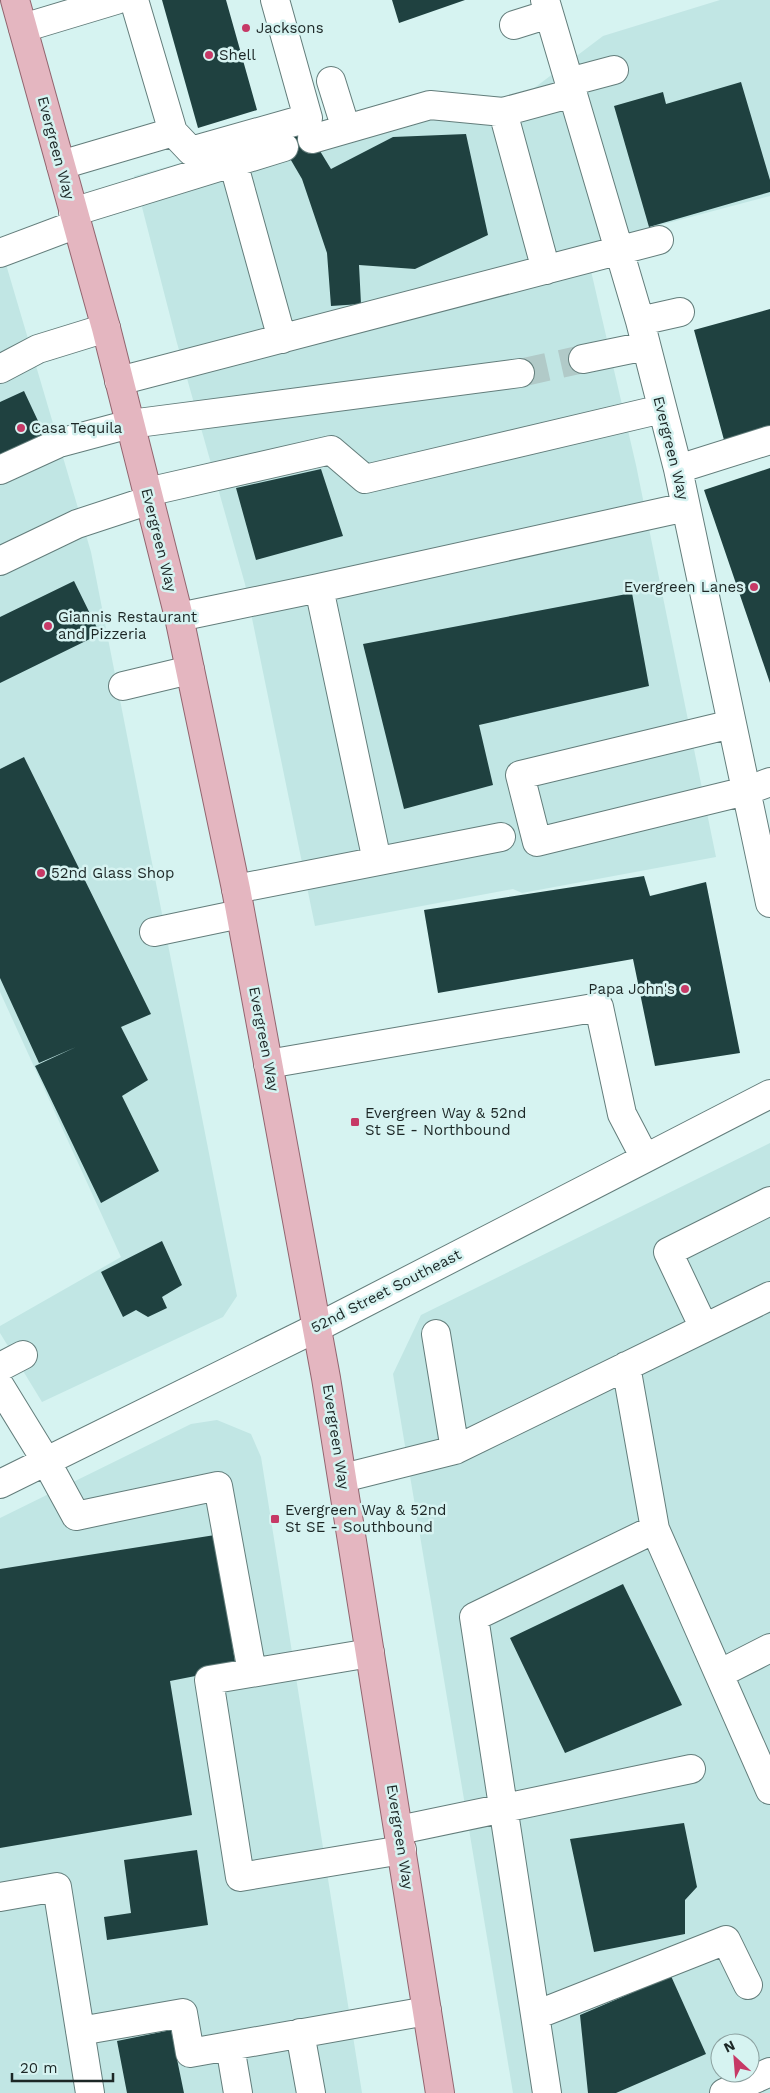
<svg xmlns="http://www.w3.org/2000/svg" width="770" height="2093" font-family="'Work Sans',sans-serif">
	<rect width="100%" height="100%" fill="#d6f3f1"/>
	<path fill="#c1e6e4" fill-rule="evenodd" d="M720,0H770V196L585,245L636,465L716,857L522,893L513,889L315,926L245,584L177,343L134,176L435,92L521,98L603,36Z
		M0,244L91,552L237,1296L223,1317L42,1402L0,1333V1326L121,1257L0,992Z
		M770,1143V2093H513L393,1374L421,1315ZM720,2043H750V2073H720Z
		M217,1420L251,1434L261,1457L362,2093H0V1518L191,1424Z"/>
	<path fill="#1f4140" d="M162,0H226L257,110L198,128Z
		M392,0H465L399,23Z
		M741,82L770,180V192L649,227L614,106L663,92L666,104Z
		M309,133L331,169L393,137L466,134L488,235L415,269L359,265L361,304L331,306L327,253L302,179L278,138Z
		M770,309V428L724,440L694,330Z
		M24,391L46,438L0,460V402Z
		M770,468V683L704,490Z
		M321,469L343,536L256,560L236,488Z
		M74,581L100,634L0,683V617Z
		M632,593L649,686L479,725L493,785L404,809L363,644Z
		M24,757L151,1014L121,1027L148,1080L122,1096L159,1171L101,1203L35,1066L76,1047L39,1063L0,978V769Z
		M644,876L650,896L706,882L740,1053L655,1066L633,959L438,993L424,910Z
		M162,1241L182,1285L162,1297L167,1308L148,1317L136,1310L123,1317L101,1272Z
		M215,1535L236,1668L170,1681L192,1815L0,1848V1569Z
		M623,1584L682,1705L565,1753L510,1638Z
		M684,1823L697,1887L685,1900V1934L594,1952L570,1839Z
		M197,1850L208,1925L107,1940L104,1917L131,1913L124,1860Z
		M671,1976L706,2054L616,2093H588L580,2015Z
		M171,2030L184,2093H127L117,2041Z"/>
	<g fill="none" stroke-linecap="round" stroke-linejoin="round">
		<path stroke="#b1cac8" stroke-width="28" stroke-dasharray="28 14" stroke-linecap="butt" d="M520,373L583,359"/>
		<defs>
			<path id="minor" d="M545,0L640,321L678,469L770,903
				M514,25L549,14
				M23,28L116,0
				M331,81L346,129
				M569,82L614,70
				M503,112L546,270
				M173,132L191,151L308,118L275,0
				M312,139L430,105L503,112L573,93
				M233,162L282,339
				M61,165L173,132L134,0
				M73,212L284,147
				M0,253L77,224
				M640,321L680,312
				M583,359L646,346
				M0,369L38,349L106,328
				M119,381L659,240
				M678,469L770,440
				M0,470L59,443L130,424L520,373
				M147,492L331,450L365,479L662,409
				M0,561L77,524L150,500
				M179,617L319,588
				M123,686L190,670
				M732,724L520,775L537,842L746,791L770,782
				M377,861L319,588L686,507
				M236,889L501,837
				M154,932L240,914
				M268,1064L599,1007L622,1114L645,1158
				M704,1328L668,1252L770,1201
				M436,1334L455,1450
				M626,1366L655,1529L770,1790
				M0,1367L23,1355
				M0,1386L46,1461L76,1516L218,1486L252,1672
				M343,1478L455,1450L770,1296
				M0,1484L318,1327L770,1094
				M370,1653L209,1680L240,1877L402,1850
				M719,1674L770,1648
				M399,1830L691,1769
				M0,1897L57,1887L90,2093
				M536,2015L726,1940L748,1985
				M80,2031L183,2013L190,2053L427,2011
				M300,2033L311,2093
				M230,2046L238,2093
				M547,2093L474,1617L655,1529
				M724,2093L770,2072"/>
			<path id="major" d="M15,0L106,328L179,617L236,889L326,1378L440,2093"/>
		</defs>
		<use href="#minor" stroke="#637d7b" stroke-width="30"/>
		<use href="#major" stroke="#92656f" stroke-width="30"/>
		<use href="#minor" stroke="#fff" stroke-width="28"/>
		<use href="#major" stroke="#e4b6c0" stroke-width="28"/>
	</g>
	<g fill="#c63966" stroke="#d6f3f1" stroke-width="2">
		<circle cx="246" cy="28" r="5"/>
		<circle cx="209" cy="55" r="5"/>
		<circle cx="21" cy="428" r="5"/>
		<circle cx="754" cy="587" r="5"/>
		<circle cx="48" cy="626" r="5"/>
		<circle cx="41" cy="873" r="5"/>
		<circle cx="685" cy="989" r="5"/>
		<rect x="350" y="1117" width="10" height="10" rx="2.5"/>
		<rect x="270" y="1514" width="10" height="10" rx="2.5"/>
	</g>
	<g text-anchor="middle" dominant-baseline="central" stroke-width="5" stroke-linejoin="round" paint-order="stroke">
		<g font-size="15" fill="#1c2726" stroke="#d6f3f1" text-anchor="start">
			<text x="256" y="28">Jacksons</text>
			<text x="219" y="55">Shell</text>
			<text x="31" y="428">Casa Tequila</text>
			<text x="744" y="587" text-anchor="end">Evergreen Lanes</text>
			<text x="58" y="617">Giannis Restaurant<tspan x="58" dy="17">and Pizzeria</tspan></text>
			<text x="51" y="873">52nd Glass Shop</text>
			<text x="675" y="989" text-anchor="end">Papa John's</text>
			<text x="365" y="1113">Evergreen Way &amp; 52nd<tspan x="365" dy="17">St SE - Northbound</tspan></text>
			<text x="285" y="1510">Evergreen Way &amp; 52nd<tspan x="285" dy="17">St SE - Southbound</tspan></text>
		</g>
		<g font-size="15" fill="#1c2726" stroke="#d6f3f1">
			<text transform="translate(56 148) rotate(75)">Evergreen Way</text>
			<text transform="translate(671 448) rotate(76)">Evergreen Way</text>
			<text transform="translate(159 540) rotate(76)">Evergreen Way</text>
			<text transform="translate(264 1039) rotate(79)">Evergreen Way</text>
			<text transform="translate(386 1291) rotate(-27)">52nd Street Southeast</text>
			<text transform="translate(336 1437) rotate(81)">Evergreen Way</text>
			<text transform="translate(400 1837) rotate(81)">Evergreen Way</text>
		</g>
	</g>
	<g transform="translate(735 2058) rotate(334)"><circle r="24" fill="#d6f3f1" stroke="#8ca1a0"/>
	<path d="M0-4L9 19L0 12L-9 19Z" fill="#c63966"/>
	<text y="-8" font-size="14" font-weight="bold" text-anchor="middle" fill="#1c2726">N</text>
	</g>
	<path d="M12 2073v8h101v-8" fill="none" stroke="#1c2726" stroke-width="2.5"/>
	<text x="20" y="2073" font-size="15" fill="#1c2726" stroke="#d6f3f1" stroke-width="4" paint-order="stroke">20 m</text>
</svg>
